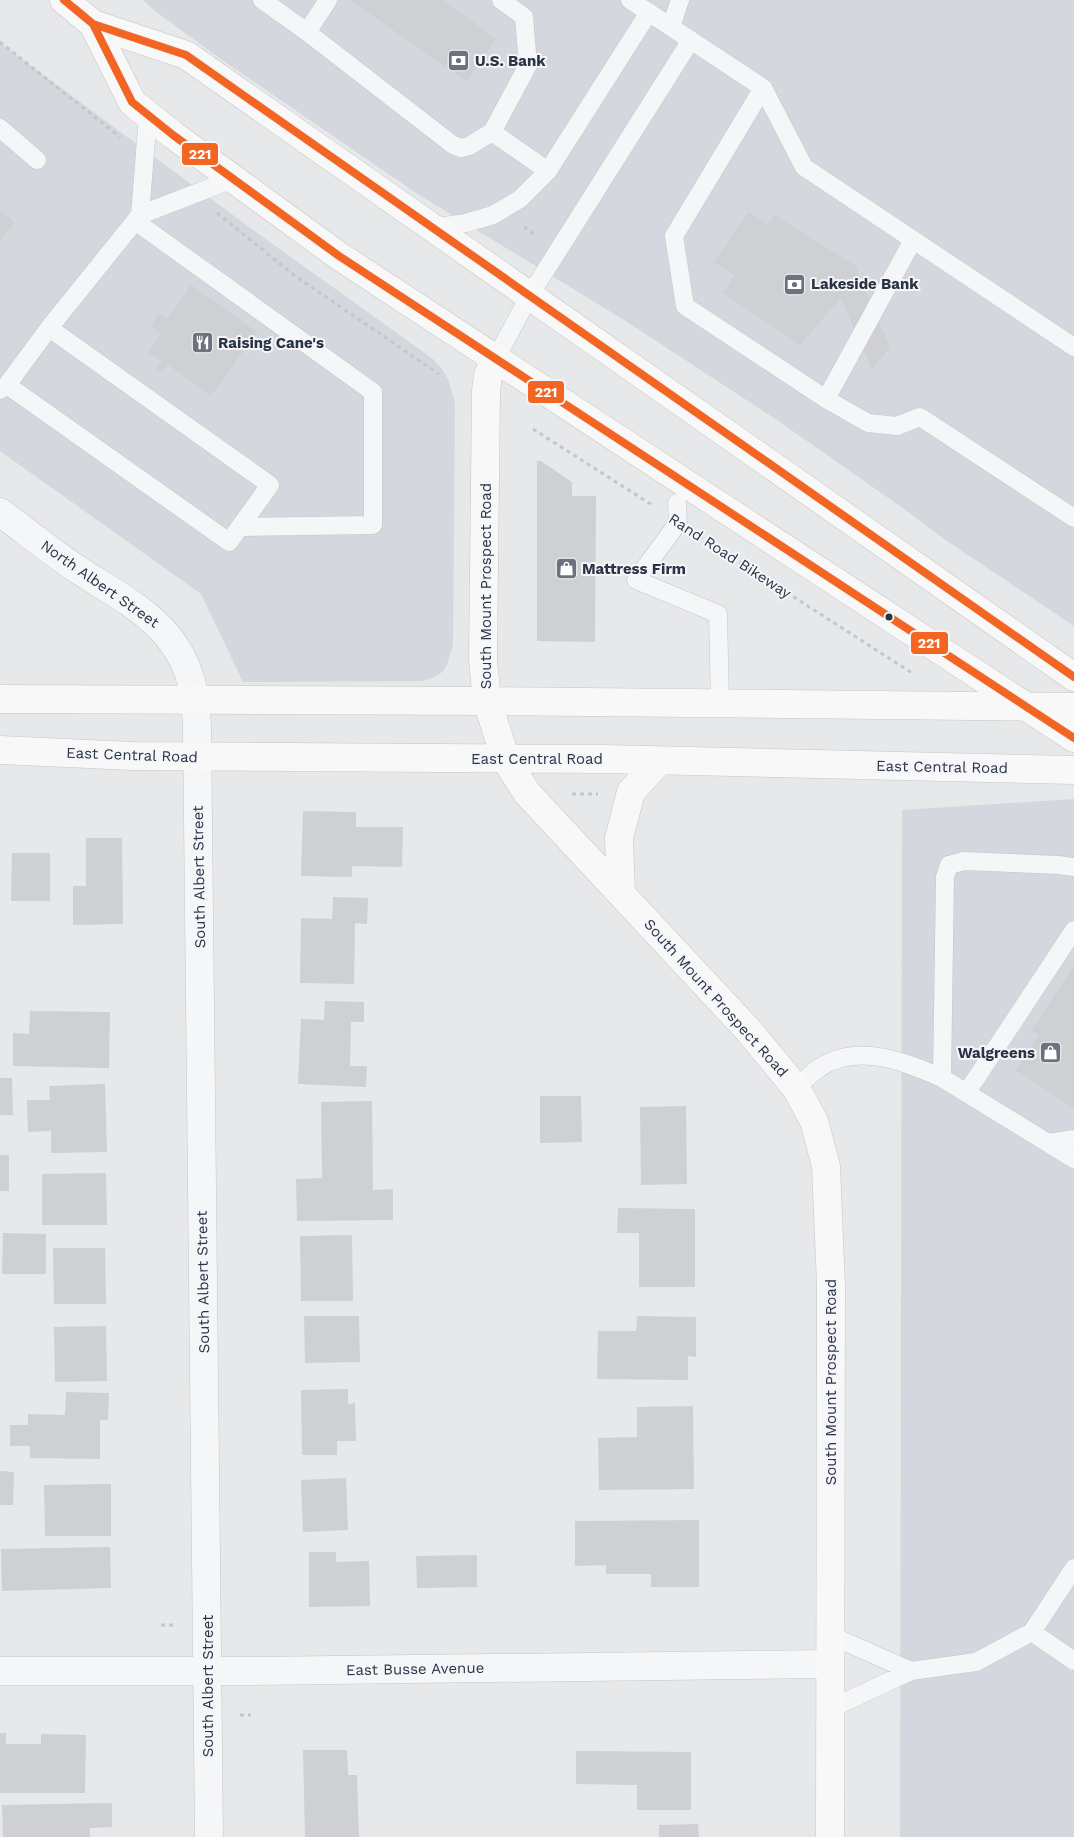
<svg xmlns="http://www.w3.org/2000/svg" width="1074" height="1837" font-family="'Work Sans',sans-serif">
	<rect width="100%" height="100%" fill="#e6e8ea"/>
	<path fill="#d4d7dd" d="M143,0H1074V626L944,539L900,506L774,418L624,320L416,193L215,55L155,11Z
		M0,43L271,243L433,359L441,368L448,379L455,403L453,645L447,665L442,672L435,677L422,681L243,682L201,594L0,451Z
		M1074,799V1837H900L902,810Z"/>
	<path fill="#ced0d3" d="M350,0H443L496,39L467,82Z
		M0,210L15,223L0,240Z
		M748,212L767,224L775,215L859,268L857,272L890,347L872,370L841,298L800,345L723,293L734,275L714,262Z
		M191,285L257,332L211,396L167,364L161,373L156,369L162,361L148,352L161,334L151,326L159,313L167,319Z
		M537,461H541L572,482V496H596L595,642L537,641Z
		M303,811L356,812V827H403L402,867L352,866V877L301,876Z
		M86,838H122L123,924L73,925V886H86Z
		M12,853H50V901H11Z
		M333,897L368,898L367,924L355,923L354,984L300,983L301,918L332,919Z
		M1074,965V1109L1016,1070L1039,1035L1032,1030Z
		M325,1001L364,1002V1022H351L350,1066H367L366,1087L298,1084L301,1019L324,1020Z
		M30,1011L110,1012L109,1068L13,1066V1033L29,1034Z
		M0,1078H12L13,1115H0Z
		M105,1084L107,1152L51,1153V1131L28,1132L27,1100H50L49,1086Z
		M540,1096H581L582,1142L540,1143Z
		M372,1101L373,1190L393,1189V1220L297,1221L296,1179L322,1178L321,1102Z
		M686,1106L687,1184L641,1185L640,1107Z
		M0,1155H9V1191H0Z
		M106,1173L107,1225H42V1174Z
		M618,1208L695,1209V1287H639V1233H617Z
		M3,1233L46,1234V1274H2Z
		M352,1235L353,1301H301L300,1236Z
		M53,1248H105L106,1304H54Z
		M304,1316H359L360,1362L305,1363Z
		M637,1316L696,1317V1357L688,1356V1380L597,1379L598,1331H636Z
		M106,1326L107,1381L55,1382L54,1327Z
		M348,1389V1404L355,1403L356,1441H337V1455H302L301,1390Z
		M66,1392L109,1393L108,1420H100V1459L30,1458V1446H10V1425H28V1414L65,1415Z
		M693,1406L694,1489L599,1490L598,1438L637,1437V1407Z
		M0,1471L14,1472L13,1505H0Z
		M346,1478L348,1530L303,1532L301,1480Z
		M111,1484V1536H45L44,1485Z
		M699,1520V1587H651V1574H606V1565L575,1566V1521Z
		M110,1547L111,1588L2,1591L1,1549Z
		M309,1552H336V1562L369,1561L370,1606L309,1607Z
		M477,1555V1587L417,1588L416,1556Z
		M0,1733H6V1744H41V1734L86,1735L85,1793H0Z
		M303,1750H347L348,1775H357L359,1837H305Z
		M576,1751L691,1752V1810H637V1785L576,1784Z
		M112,1803V1827L90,1828V1837H3L2,1805Z
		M698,1824L699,1837H659V1825Z"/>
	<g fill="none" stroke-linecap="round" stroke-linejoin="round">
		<defs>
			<path id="service" d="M262,0L307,32L453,145L461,148L469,146L492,132L528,65L524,17L501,0
				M630,0L763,88L804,167L1074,347
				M671,27L680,0
				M307,32L328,0
				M763,88L674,236L685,306L826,399L913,240
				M0,128L37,160
				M492,132L548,171
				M140,215L148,115
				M135,221L373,392V525L240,527
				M432,228L466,223L493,215L520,199L548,171L649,12
				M496,358L530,295L691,40
				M7,385L229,542L270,485L49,328
				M0,390L7,385L49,328L140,215L233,179
				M826,399L868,423L897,426L920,417L1074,518
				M677,503L678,523L636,580L718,614L720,704
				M1074,867L1058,865L964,861L949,865L945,877L942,1078L1074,1159
				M796,1088C804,1082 811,1073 819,1068C858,1042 905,1062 942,1078
				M967,1092L1074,930
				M1049,1143L1074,1139
				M1032,1632L1074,1661
				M830,1635L911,1671
				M830,1709L911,1671L976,1662L1032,1632L1074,1568"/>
			<path id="minor" d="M0,512C27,532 52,553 80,571C126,601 175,623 191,681C195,695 196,711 197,726L209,1837
				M0,1671H251L830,1664"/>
			<path id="secondary" d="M496,358L488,375L486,392L483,660L487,701L506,760L527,793L749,1031L796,1088L814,1121L826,1166L831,1286L830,1837
				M0,699L487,701L1074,707
				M0,750L132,756L605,759L1074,770
				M621,892L619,838L631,792L659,761"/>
			<path id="primary" d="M64,0L93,24L186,55L1074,677
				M93,24L132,102L173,135L339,256L1074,738"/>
		</defs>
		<use href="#service" stroke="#c4c6c8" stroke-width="19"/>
		<use href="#minor" stroke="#c4c6c8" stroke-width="29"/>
		<use href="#secondary" stroke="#c4c6c8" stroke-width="29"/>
		<use href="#primary" stroke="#c2c5c8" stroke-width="29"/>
		<path stroke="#c5c6ca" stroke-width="3" stroke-dasharray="4 4" stroke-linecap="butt" d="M0,42L120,137
			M217,213L295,276L439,374
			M524,227L537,236
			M533,429L652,505
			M699,536L912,673
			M572,794H598
			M161,1625H175
			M240,1715H251"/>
		<use href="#service" stroke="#f5f6f7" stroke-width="18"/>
		<use href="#minor" stroke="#f5f6f7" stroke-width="28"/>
		<use href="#secondary" stroke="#f8f8f8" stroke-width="28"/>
		<use href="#primary" stroke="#f8f8f8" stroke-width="28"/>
		<defs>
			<path id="bus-1" d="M64,0L93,24L132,102L173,135L339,256L1074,738
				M74,8L93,24L186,55L1074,677"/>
		</defs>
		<use href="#bus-1" stroke="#f4f6f9" stroke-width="11"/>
		<use href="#bus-1" stroke="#f26522" stroke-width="8"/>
	</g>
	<defs>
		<symbol id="bank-square" viewBox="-11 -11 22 22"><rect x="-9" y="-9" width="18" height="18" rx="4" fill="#6c737f" stroke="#f4f6f9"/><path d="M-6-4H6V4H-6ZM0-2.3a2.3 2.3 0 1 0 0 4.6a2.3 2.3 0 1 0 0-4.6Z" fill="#fff"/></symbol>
		<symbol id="restaurant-square" viewBox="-11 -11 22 22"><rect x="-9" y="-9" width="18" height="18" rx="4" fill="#6c737f" stroke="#f4f6f9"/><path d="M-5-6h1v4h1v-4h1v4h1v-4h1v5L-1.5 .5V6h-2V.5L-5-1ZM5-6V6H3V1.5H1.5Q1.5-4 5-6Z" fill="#fff"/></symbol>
		<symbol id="shop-square" viewBox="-11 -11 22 22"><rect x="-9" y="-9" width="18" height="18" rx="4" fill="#6c737f" stroke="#f4f6f9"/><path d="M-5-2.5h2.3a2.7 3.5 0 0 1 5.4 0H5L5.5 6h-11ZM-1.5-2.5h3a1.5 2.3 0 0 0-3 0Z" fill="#fff"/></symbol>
	</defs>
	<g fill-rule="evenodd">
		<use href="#bank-square" x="446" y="48" width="25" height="25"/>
		<use href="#bank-square" x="782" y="272" width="25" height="25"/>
		<use href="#restaurant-square" x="190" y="330" width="25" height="25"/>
		<use href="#shop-square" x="554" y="556" width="25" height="25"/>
		<use href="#shop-square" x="1038" y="1040" width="25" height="25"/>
	</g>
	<circle fill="#2b3445" stroke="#f4f6f9" stroke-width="2" cx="889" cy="617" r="4.5"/>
	<g text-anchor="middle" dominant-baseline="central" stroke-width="4" stroke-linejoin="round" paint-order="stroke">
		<g font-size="15" font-weight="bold" fill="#2b3445" stroke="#f4f6f9" text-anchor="start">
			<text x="475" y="61">U.S. Bank</text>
			<text x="811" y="284">Lakeside Bank</text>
			<text x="218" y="343">Raising Cane's</text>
			<text x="582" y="569">Mattress Firm</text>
			<text x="1035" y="1053" text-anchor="end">Walgreens</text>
		</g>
		<g font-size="15" fill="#2b3445" stroke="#f4f6f9">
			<text transform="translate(730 556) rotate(33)">Rand Road Bikeway</text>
			<text transform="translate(100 584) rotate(35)">North Albert Street</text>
			<text transform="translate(486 586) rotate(-90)">South Mount Prospect Road</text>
			<text transform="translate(132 755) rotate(2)">East Central Road</text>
			<text x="537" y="759">East Central Road</text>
			<text transform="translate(942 767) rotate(1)">East Central Road</text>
			<text transform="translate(199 877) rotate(-91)">South Albert Street</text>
			<text transform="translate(716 998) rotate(48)">South Mount Prospect Road</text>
			<text transform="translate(203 1282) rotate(-91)">South Albert Street</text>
			<text transform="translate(831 1382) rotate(-90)">South Mount Prospect Road</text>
			<text transform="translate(415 1669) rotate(-1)">East Busse Avenue</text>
			<text transform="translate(208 1686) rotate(-90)">South Albert Street</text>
		</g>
	</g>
	<g stroke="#f4f6f9" stroke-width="2">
		<rect x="181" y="142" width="38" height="24" rx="5" fill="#f26522"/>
		<rect x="527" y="380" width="38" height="24" rx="5" fill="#f26522"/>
		<rect x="910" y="631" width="39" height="24" rx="5" fill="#f26522"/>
	</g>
	<g font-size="14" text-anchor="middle" font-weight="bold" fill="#fff">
		<text x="200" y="159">221</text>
		<text x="546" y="397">221</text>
		<text x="929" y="648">221</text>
	</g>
</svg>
